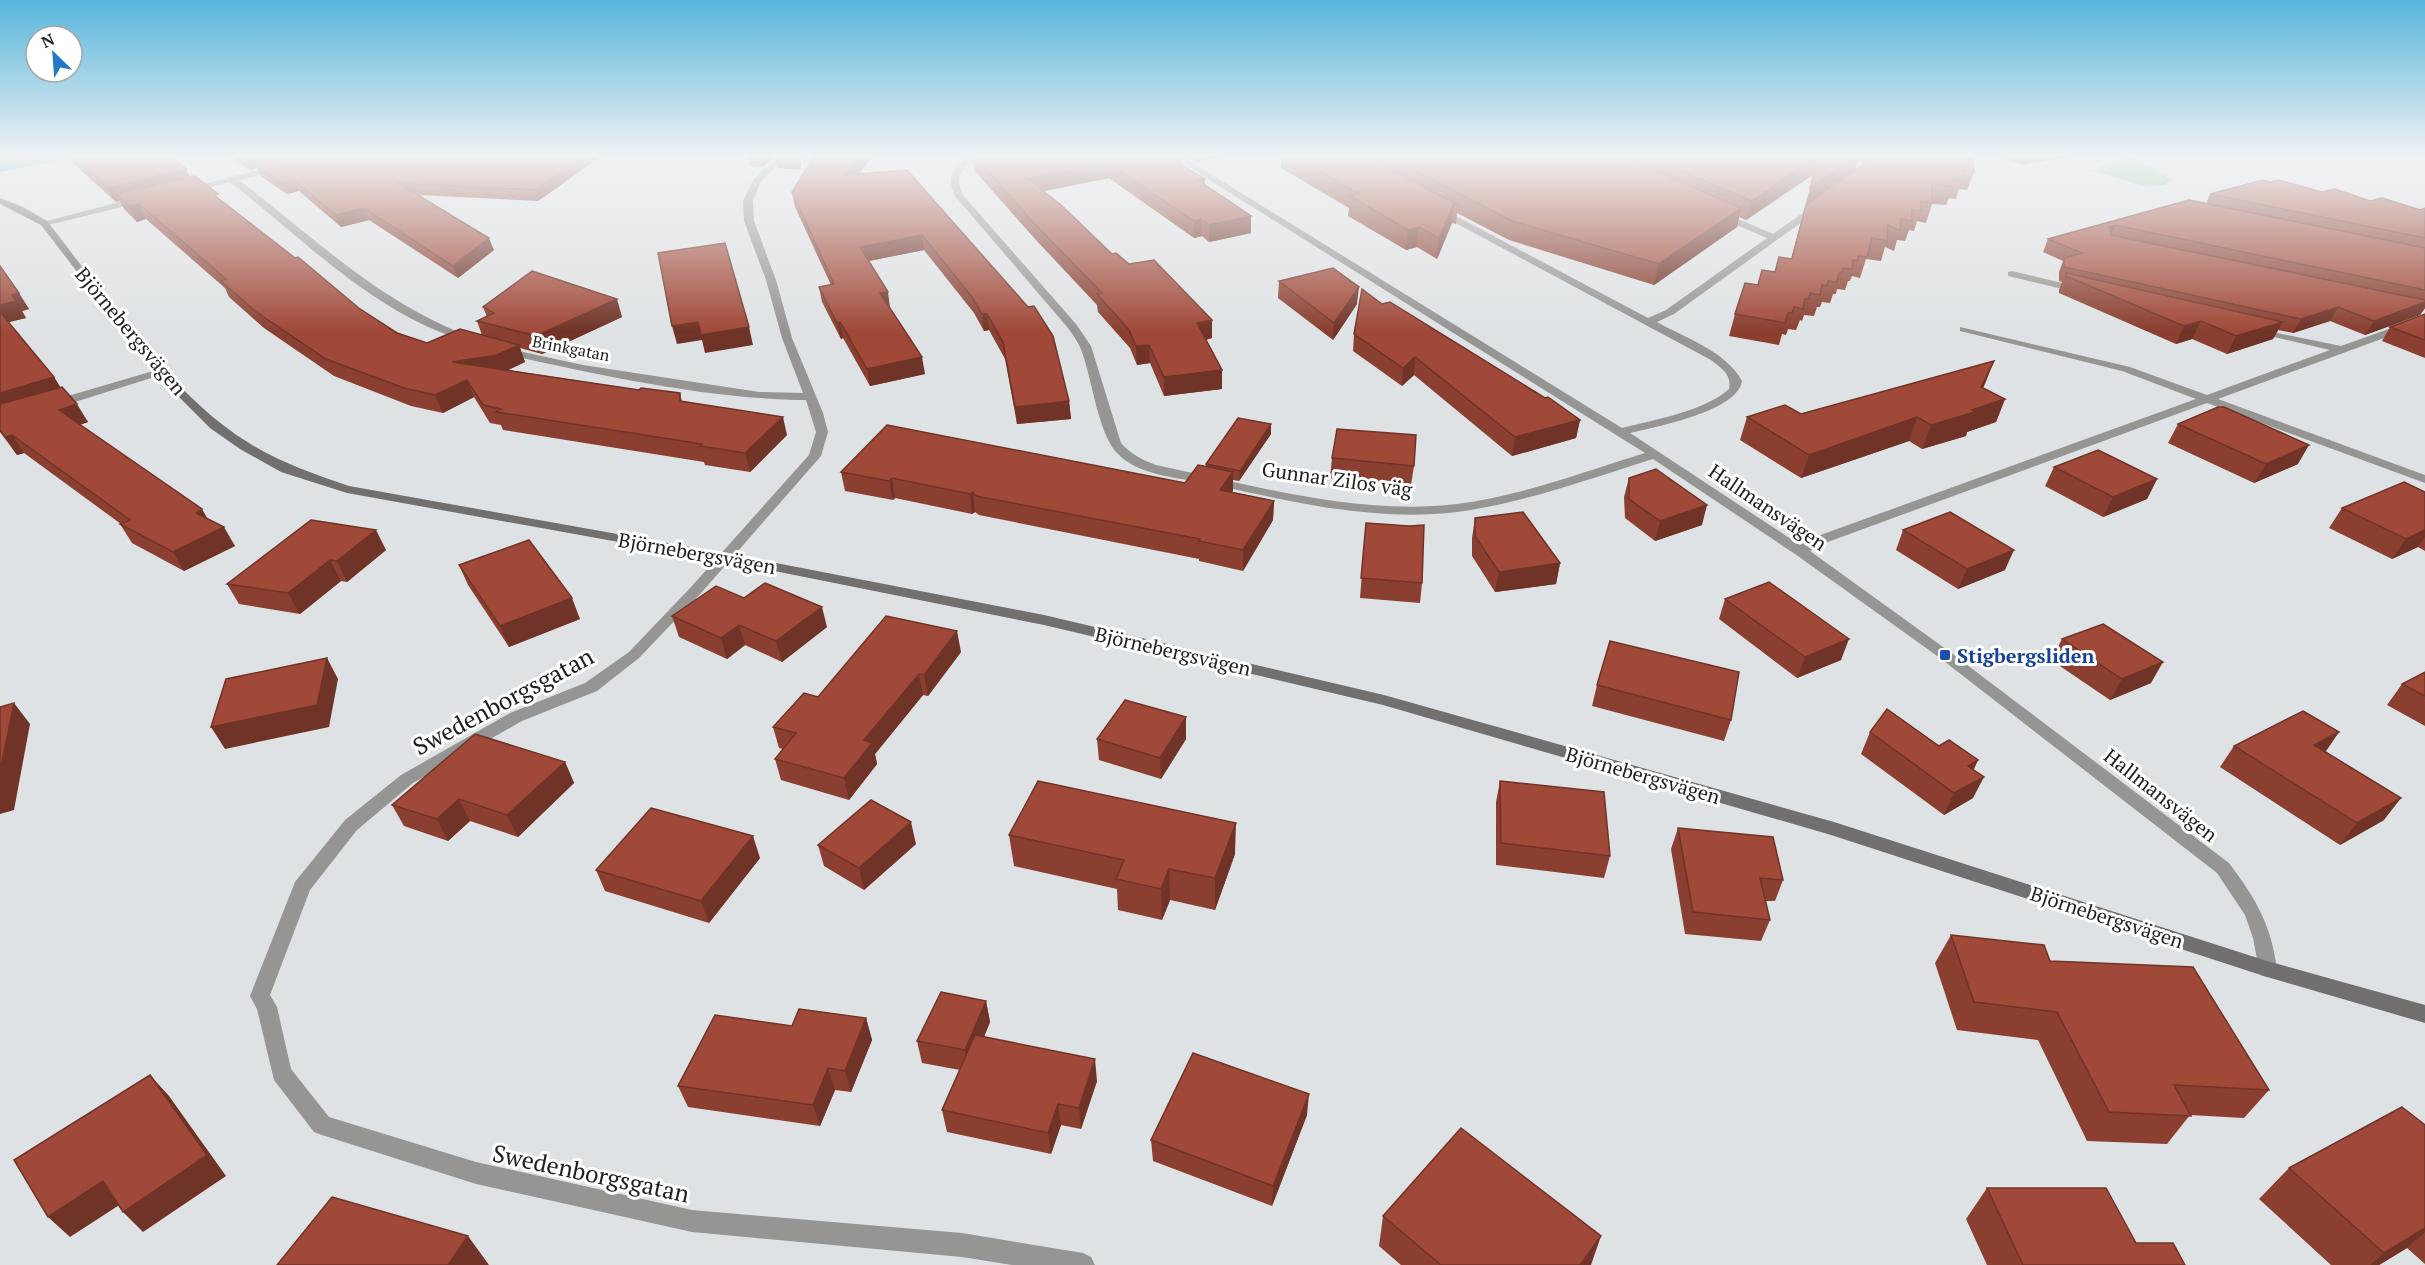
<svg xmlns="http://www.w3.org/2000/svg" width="2425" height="1265" font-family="'PT Serif',serif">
	<rect width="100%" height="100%" fill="#dfe2e4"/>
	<path fill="#8dc499" d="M0,154H70L0,170Z
		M2125,159C2143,160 2156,168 2170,179L2165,185L2143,186L2091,170Z"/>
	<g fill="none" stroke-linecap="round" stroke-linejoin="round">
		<path stroke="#1fb8cd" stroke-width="8" d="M0,168L68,154"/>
		<path fill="#959593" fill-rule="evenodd" d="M780,154H789L761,181L753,201L754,221L776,280L792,338L823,413L828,432L821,456L702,592L639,658L597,691L522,721L413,783L357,830L310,890L270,995L277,1007L291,1069L329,1117L476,1162L692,1210L962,1233L1083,1253L1091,1257L1095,1265H1012L962,1257L692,1232L476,1184L322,1135L314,1132L274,1080L257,1009L250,996L295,882L345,820L401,775L510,713L585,683L629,652L692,586L809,455L816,432L806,400C708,399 600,375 504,354L498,351L504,348L583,365L759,392L803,393L782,338L766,280L744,221L743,201L753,180Z
			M972,154H982C967,167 952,173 963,195L1076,324L1091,346L1121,443C1131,454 1142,460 1156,465C1253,485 1356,516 1457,504C1521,496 1583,472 1645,453L1168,154H1178L1622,428C1653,420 1705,411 1729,389C1732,374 1721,368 1711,360L1435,212V208H1441L1648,318L1666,310L1767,238L1718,217V213H1724L1773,234L1814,205H1820V209L1674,314L1657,322C1685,338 1726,351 1742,381C1738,411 1656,427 1630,433L1800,545L1815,537L2196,399L2122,371L1960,331V327L2130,367L2207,395L2330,350L2253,332V328L2341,346L2425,316V323L2218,399L2425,475V483L2207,403L1825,543L1810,551L1950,652L2229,863C2256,899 2271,924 2277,969L2274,975L2267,977L2260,975L2253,938L2245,915L2217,873L1940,658L1795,554L1653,459C1589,479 1524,503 1457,512C1376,522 1293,502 1215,485C1184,478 1139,477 1117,453C1097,432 1092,375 1080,347C1077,340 1072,334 1068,328L955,196C945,176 955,166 972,154Z
			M279,165L282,166V170L239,180C316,239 381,304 474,338V342C465,344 456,339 448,335C365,304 299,236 230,182L189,192L185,189Z
			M139,197L142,198V202L44,226L39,223Z
			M2012,271L2083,288L2084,290L2079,293L2008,276V272Z
			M160,369L166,372L164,374L59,407L55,408L49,404L51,401Z"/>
		<path fill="#71706e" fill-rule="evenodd" d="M0,198L23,207L47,221C104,293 171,396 249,443C281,463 314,474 349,486L724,553L1044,615L1384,695L1834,822L2267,961L2425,1005V1023L2267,977L1831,835L1383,705L1044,625L724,561L347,493L281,472L240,449L210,428L156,374L41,225L0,204Z"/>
	</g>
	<path fill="#8a3f30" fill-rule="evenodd" d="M69,154H178L174,160L190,177L360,309L397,333L427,343L482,335L477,321L487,317L483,307L622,317L542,354L520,348L525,362L508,370L639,390L680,393L682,402L787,435L750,472L705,465L704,462L503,430L501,425L490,423L474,397L443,413L411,406L334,376L264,328L229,297L225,288L146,219L137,222L124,209L120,201L116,202L75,165Z
		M227,154H604L538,201L419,195L494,250L458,278L369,220L341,227L299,191L287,194L262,177L257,168L250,170Z
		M748,154H776L763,167L750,166Z
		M800,154L801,170L778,168L775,156Z
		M816,154H874L859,174L907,170L1069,401L1071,419L1017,424L1005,359L989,330L984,331L974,313L924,250L869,261L890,308L925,374L870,386L843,338L841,339L822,302L819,287L831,285L795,207L792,192Z
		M973,154H1181V165L1205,179V185L1251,233L1209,242L1202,236L1194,238L1109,178L1044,191L1112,254L1212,338L1206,340L1222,370V389L1164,396L1150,363L1137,365L1130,348L1098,312L1097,305L1035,239L974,170Z
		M1183,154H1235L1196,162Z
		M1281,154H1972L1974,172L1967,190L1959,189L1956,199L1949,198L1946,205L1932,204L1926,223L1917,221L1914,231L1909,230L1905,241L1897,240L1894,251L1885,247L1881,261L1866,259L1860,278L1852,276L1850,281H1848L1845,290L1837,289L1836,294H1833L1830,303L1822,302L1820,307H1817L1814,316L1804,315L1802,321L1800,320L1796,330L1788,329L1786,335L1782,334L1779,345L1729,336L1735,314L1758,285L1791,259L1814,174L1746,220L1739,217L1737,227L1654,285L1509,240L1457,213L1456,224L1452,223L1437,259L1417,247L1406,250L1348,216L1349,208L1281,168ZM1858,161L1864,164L1855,171Z
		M1996,154H2087L2021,165Z
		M2270,182L2420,210L2425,208V308L2420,315L2365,335L2330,321L2293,333L2278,330L2273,339L2227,354L2192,339L2176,344L2059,293V290L2062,282L2059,281V272L2063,261L2043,252L2048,239L2206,204L2210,194Z
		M0,266L29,309L22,311L26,318L8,322L54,377L60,387L88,422L80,425L207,518L235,546L184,571L132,543L120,524H121L24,453L17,455L0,432Z
		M1279,281L1357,304L1333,340L1278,298Z
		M1382,304L1580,420L1576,438L1512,456L1414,375L1402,386L1353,351L1354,334Z
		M2425,314V358L2382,341L2390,327Z
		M1983,388L2005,399L1996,422L1967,432L1966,436L1922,449L1909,441L1801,478L1740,440L1747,417L1801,414Z
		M2178,424L2298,464L2254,483L2168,443Z
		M1271,434L1239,481L1233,480L1232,492L1274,501L1273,520L1243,571L1199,561V559L979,515L975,512L972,514L895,498L893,500L845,491L841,472L1185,483L1206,466V464Z
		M1332,458L1414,466L1411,485L1330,478Z
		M2054,467L2157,479L2147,499L2103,517L2045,486Z
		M1629,478L1702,525L1655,541L1625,518L1624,497Z
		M2425,492V551L2418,547L2392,559L2329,528L2342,508Z
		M1475,518L1560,563L1556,584L1495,592L1472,556V538Z
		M311,520L386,550L347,582L341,581L300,614L239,604L227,584Z
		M1366,523L1422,583L1420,603L1360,598Z
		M1903,530L2005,570L1958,589L1896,550Z
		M459,565L580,619L509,647L468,585Z
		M744,598L827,627L782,662L745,645L727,659L679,637L672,616Z
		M1725,599L1841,660L1797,678L1719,619Z
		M2062,639L2151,683L2110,700L2051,660Z
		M961,652L928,696L923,695L875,754L877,764L849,800L781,780L775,759L783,749L779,748L773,727L818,697Z
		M2425,672V726L2387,705L2402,684Z
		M1597,685L1731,720L1724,741L1592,706Z
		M1186,717V739L1161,779L1099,760L1097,739Z
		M1870,732L1939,746L1978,760L1974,769L1973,798L1944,815L1861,754Z
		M2339,732L2325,752L2384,820L2340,845L2220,767L2234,746Z
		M565,762L574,783L518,837L470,821L448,841L404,826L392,805Z
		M1500,781L1610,856L1604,878L1496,865V802Z
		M1678,828L1783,880L1775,901H1765L1770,920L1761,941L1685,934L1671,849Z
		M1009,835L1235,854L1215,910L1170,900L1162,920L1118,910L1117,889L1014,866Z
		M916,844L864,890L824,866L818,845Z
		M760,858L709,923L605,891L596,870Z
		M1951,935L2050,961L2269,1090L2244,1118L2190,1115L2167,1144L2087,1141L2038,1040L1957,1030L1935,963Z
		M986,1001L990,1022L984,1037L1097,1081L1081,1129L1061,1125L1051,1154L947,1132L942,1110L960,1070L922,1063L917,1041Z
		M866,1018L872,1040L851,1092L835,1090L820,1126L688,1107L678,1086L792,1026Z
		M1307,1115L1272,1206L1153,1161L1151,1140Z
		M2425,1125V1264L2407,1248L2379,1265H2331L2259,1199L2289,1168Z
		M1987,1188L2136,1243L2185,1265H1987L1966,1219Z
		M1383,1216L1591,1265H1401L1379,1246Z"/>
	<path fill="#703327" d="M165,154H178L170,165Z
		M263,154H320L256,166L257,168L250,170L245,158Z
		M585,154H604L538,201L535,190Z
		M761,154H776L763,167Z
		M798,154H800L801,170Z
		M861,154H874L847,190L845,175Z
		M1162,154H1181V165Z
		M1196,154H1235L1196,162Z
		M1858,154H1860L1855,171L1805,207L1810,188Z
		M2025,154H2087L2021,165Z
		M1819,155L1814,174L1746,220L1752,201Z
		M1108,163L1109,178L1029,194L1027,178Z
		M186,169L193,183L116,194L120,201L116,202L108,188Z
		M1205,179V195L1198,180Z
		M294,180L299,191L287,194L282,183Z
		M139,204L146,219L137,222L129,206Z
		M1454,204L1452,223L1437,259L1439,238Z
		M364,208L369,220L341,227L336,215Z
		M1741,208L1737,227L1654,285L1659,264Z
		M1251,216V233L1209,242V225Z
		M1201,219L1202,236L1194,238V221Z
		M2115,225L2109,239L2110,227Z
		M1419,227L1417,247L1406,250L1408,230Z
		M922,235L924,250L863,262L860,247Z
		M489,238L494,250L458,278L453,266Z
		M1359,287L1357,304L1333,340L1334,323Z
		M888,292L890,308L880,293Z
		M19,293L29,309L22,311L26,318L5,323L0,314V305L12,295Z
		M617,299L622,317L542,354L536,336Z
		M2425,302V308L2420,315L2365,335L2374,321Z
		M2338,307L2330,321L2293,333L2301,319Z
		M982,314H987L989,330L984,331Z
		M1212,320V338L1197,341V323Z
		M2201,321L2192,339L2176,344L2184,326Z
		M698,322L749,327L753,345L705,353L702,340L677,344L672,326Z
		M840,322L843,338L841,339L837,323Z
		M2283,322L2273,339L2227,354L2236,336Z
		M519,345L525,362L504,372L452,362Z
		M1149,345L1150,363L1137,365L1136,346Z
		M922,357L925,374L870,386L867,369Z
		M1415,357L1414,375L1402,386L1403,368Z
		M1994,361L1985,384L1972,410L1981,387Z
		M1222,370V389L1164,396V377Z
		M54,377L65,395L0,414V393Z
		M467,380L474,397L443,413L435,395Z
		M2005,399L1996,422L1967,432L1966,436L1922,449L1931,425Z
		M1069,401L1071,419L1017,424L1015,407Z
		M77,404L88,422L70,428L59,410Z
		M783,417L787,435L750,472L745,453Z
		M1917,417L1909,441L1801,478L1809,455Z
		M1580,420L1576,438L1512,456L1515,437Z
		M1271,424V434L1239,481L1240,471Z
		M12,435L24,453L17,455L5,437Z
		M2309,445L2298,464L2254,483L2266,464Z
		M1233,472V491L1220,510V490Z
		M892,478L895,498L893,500L889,481Z
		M2157,479L2147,499L2103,517L2113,497Z
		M973,492L975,512L972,514L970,494Z
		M1274,501L1273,520L1243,571V550Z
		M1707,505L1702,525L1655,541L1660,521Z
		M202,509L213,528L196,513Z
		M224,527L235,546L184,571L173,552Z
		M376,530L386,550L347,582L337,561Z
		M2425,530V537L2418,547L2392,559L2406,539Z
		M2014,550L2005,570L1958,589L1967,569Z
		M330,560L341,581L300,614L288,593Z
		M1560,563L1556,584L1495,592L1499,572Z
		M572,598L580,619L509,647L500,626Z
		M822,607L827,627L782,662L776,641Z
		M739,625L745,645L727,659L721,638Z
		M957,631L961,652L928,696L924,675Z
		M1849,639L1841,660L1797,678L1805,657Z
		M327,658L338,679L329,727L225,749L211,727Z
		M2163,662L2151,683L2110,700L2122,679Z
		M919,674L923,695L875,754L877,764L849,800L844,778L864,740Z
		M14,703L30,724L14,810L0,814V772Z
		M1186,717V739L1161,779L1160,758Z
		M2339,732L2324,754L2314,745Z
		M1978,760L1967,782L1968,766Z
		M565,762L574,783L518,837L507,815Z
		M1984,777L1973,798L1944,815L1954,793Z
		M2401,798L2384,820L2340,845L2357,823Z
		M459,799L470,821L448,841L437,819Z
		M911,822L916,844L864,890L859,868Z
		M1236,823L1235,854L1215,910V878Z
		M753,836L760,858L709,923L701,901Z
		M1169,869L1170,900L1162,920L1161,889Z
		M986,1001L990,1022L969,1072L965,1050Z
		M866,1018L872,1040L851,1092L845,1071Z
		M1095,1059L1097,1081L1081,1129L1079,1108Z
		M828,1068L835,1090L820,1126L813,1105Z
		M150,1075L169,1096L226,1176L143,1232L123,1212Z
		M1309,1094L1307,1115L1272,1206L1273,1186Z
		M1058,1104L1061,1125L1051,1154L1048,1133Z
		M103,1181L124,1202L70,1237L48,1217Z
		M2425,1228V1232L2407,1248L2379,1265H2370L2384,1253Z
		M468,1236L489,1265H448Z
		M1601,1236L1591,1265H1580Z"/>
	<path fill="#a04938" stroke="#703327" stroke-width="1.5" d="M71,154H167L186,169L108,188Z
		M239,154H263L245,158Z
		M309,154H585L535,190L398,183L489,238L453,266L364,208L336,215L294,180L282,183L256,166Z
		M776,154H798V157L775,156Z
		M816,154H861L845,175L907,170L1028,307L1034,306L1053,336L1069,401L1015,407L1003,342L987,314H982L972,297L922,235L860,247L888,292L880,293L922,357L867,369L840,322L837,323L819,287L834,284L792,192Z
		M973,154H1164L1205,179L1198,180L1251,216L1209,225L1201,219L1194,221L1108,163L1027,178L1061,205L1112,254L1116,253L1129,264L1154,260L1212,320L1197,323L1222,370L1164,377L1149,345L1136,346L1129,330L1097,294L1102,293L1033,222Z
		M1290,154H1362L1458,205L1454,204L1439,238L1419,227L1408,230L1350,196L1360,194Z
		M1384,154H1617L1741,208L1659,264L1512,221Z
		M1641,154H1858L1810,188L1819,155L1752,201Z
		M1875,154H1972L1974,172L1962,170V179L1953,178V186L1932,184V203L1921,201V211L1912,210V221L1901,219L1900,231L1888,225L1887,241L1872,238L1867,257L1858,256L1857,261L1853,260L1852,269L1843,268L1842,273H1839L1837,282L1828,281L1827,286L1822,285L1820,295L1810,293L1809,299H1805L1803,309L1794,307L1792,313H1788L1785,323L1735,314L1745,283L1758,285L1762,270L1775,272L1779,257L1792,259L1806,205L1875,156Z
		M195,176L218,194L214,195L295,258L298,257L360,309L397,333L427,343L460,329L519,345L497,355L452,362L639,390L641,388L680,393V401L783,417L745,453L700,446L702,444L496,412L501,409L483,405L467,380L435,395L404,388L326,359L255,311L221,281L226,279L139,204L129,206L116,194Z
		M2263,180L2270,182L2279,180L2322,192L2335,189L2370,201L2382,198L2420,210L2425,208V238L2210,194Z
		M2189,200L2425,248V290L2115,225L2110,227L2111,235L2425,300V302L2374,321L2338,307L2301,319L2064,267V258L2083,253L2048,239Z
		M725,243L749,327L701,335L698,322L672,326L658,253Z
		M0,266L19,293L12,295L16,301L0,305Z
		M1333,268L1359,287L1334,323L1279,281Z
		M532,271L617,299L536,336L477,321L494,313L483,307Z
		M2066,273L2283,322L2236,336L2201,321L2184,326L2066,276Z
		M1362,289L1382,304L1390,302L1545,398L1548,397L1580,420L1515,437L1415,357L1403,368L1354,334Z
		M0,312L54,377L0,393Z
		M2425,314V340L2390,327Z
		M1994,361L1981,387L2005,399L1972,410L1975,412L1931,425L1917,417L1809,455L1747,417L1785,405L1801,414Z
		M62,387L77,404L59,410L202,509L196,513L224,527L173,552L120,524L130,520L12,435L5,437L0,430V404Z
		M2218,407H2224L2309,445L2266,464L2178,424Z
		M1238,418L1271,424L1240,471L1206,464Z
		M887,425L1185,483L1198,465L1215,468L1233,472L1220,490L1274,501L1243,550L1199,541L1200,539L976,496L973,492L970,494L892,478L889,481L841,472Z
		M1337,429L1416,435L1414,466L1332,458Z
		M2098,450L2157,479L2113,497L2054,467Z
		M1656,469L1707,505L1660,521L1629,499V478Z
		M2404,482L2425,492V530L2406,539L2342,508Z
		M1523,512L1560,563L1499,572L1475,536V518Z
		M1950,512L2014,550L1967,569L1903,530Z
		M311,520L376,530L337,561L330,560L288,593L227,584Z
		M1366,523L1409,526L1424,525L1422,583L1361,578Z
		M529,540L572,598L500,626L459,565Z
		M1769,582L1849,639L1805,657L1725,599Z
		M765,583L822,607L776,641L739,625L721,638L672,616L716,586L744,598Z
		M886,616L957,631L924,675L919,674L864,740L872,743L844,778L775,759L796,733L773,727L804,693L818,697Z
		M2103,624L2163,662L2122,679L2062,639Z
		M1610,641L1739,672L1731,720L1597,685Z
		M327,658L317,705L211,727L226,679Z
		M2425,672V696L2402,684Z
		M1125,700L1186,717L1160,758L1097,739Z
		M14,703L0,772V707Z
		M1887,709L1939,746L1949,740L1978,760L1968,766L1984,777L1954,793L1870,732Z
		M2303,711L2339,732L2314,745L2401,798L2357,823L2234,746Z
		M475,734L565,762L507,815L459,799L437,819L392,805Z
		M1038,781L1236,823L1215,878L1169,869L1161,889L1116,879L1124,860L1009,835Z
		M1500,781L1604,792L1610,856L1501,843Z
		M871,800L911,822L859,868L818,845Z
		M651,808L753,836L701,901L596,870Z
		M1678,828L1773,837L1783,880L1760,878L1770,920L1693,912Z
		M1951,935L2044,945L2050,961L2193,967L2269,1090L2174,1085L2191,1116L2109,1112L2057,1012L1974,1002Z
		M941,992L986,1001L965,1050L917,1041Z
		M799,1009L866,1018L845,1071L828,1068L813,1105L678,1086L715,1015L792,1026Z
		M975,1035L1095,1059L1079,1108L1058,1104L1048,1133L942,1110Z
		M1193,1053L1309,1094L1273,1186L1151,1140Z
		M150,1075L207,1155L123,1212L103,1181L48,1217L14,1160Z
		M2402,1107L2425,1125V1228L2384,1253L2289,1168Z
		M1461,1128L1601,1236L1580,1265H1441L1383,1216Z
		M1987,1188H2106L2136,1243H2173L2185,1265H2023Z
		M332,1197L468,1236L448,1265H277Z"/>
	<linearGradient id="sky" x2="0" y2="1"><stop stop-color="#57b6dd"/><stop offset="0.47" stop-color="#f1f2f3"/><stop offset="1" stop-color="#f1f2f3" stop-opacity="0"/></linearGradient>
	<rect width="2425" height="331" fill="url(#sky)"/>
	<rect fill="#1a4fb4" stroke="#fff" stroke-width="2" x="1939" y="649" width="12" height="12" rx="3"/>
	<g text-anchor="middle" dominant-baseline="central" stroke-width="6" stroke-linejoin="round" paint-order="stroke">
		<g font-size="16" fill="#1e1f1f" stroke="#fff">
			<text transform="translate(571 348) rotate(11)">Brinkgatan</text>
		</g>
		<g font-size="20" fill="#1e1f1f" stroke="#fff">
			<text transform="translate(131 331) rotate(50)">Björnebergsvägen</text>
			<text transform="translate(1337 479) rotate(8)">Gunnar Zilos väg</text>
			<text transform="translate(1768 507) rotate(34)">Hallmansvägen</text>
			<text transform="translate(697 553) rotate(10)">Björnebergsvägen</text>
			<text transform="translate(1173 651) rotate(13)">Björnebergsvägen</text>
			<text transform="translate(1643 775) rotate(16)">Björnebergsvägen</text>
			<text transform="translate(2161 795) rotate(38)">Hallmansvägen</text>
			<text transform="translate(2107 917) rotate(18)">Björnebergsvägen</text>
		</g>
		<g font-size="20" font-weight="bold" fill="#164399" stroke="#fff" text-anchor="start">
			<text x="1957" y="655">Stigbergsliden</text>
		</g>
		<g font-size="24" fill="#1e1f1f" stroke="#fff">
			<text transform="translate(503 701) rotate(-28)">Swedenborgsgatan</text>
			<text transform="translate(591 1173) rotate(12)">Swedenborgsgatan</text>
		</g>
	</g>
	<g transform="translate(54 54) rotate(335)"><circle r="28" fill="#ffffff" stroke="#a5a5a5" stroke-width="1.5"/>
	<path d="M0-4.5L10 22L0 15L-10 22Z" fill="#2478c6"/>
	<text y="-9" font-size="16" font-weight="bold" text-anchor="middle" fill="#1e1f1f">N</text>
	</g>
</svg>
